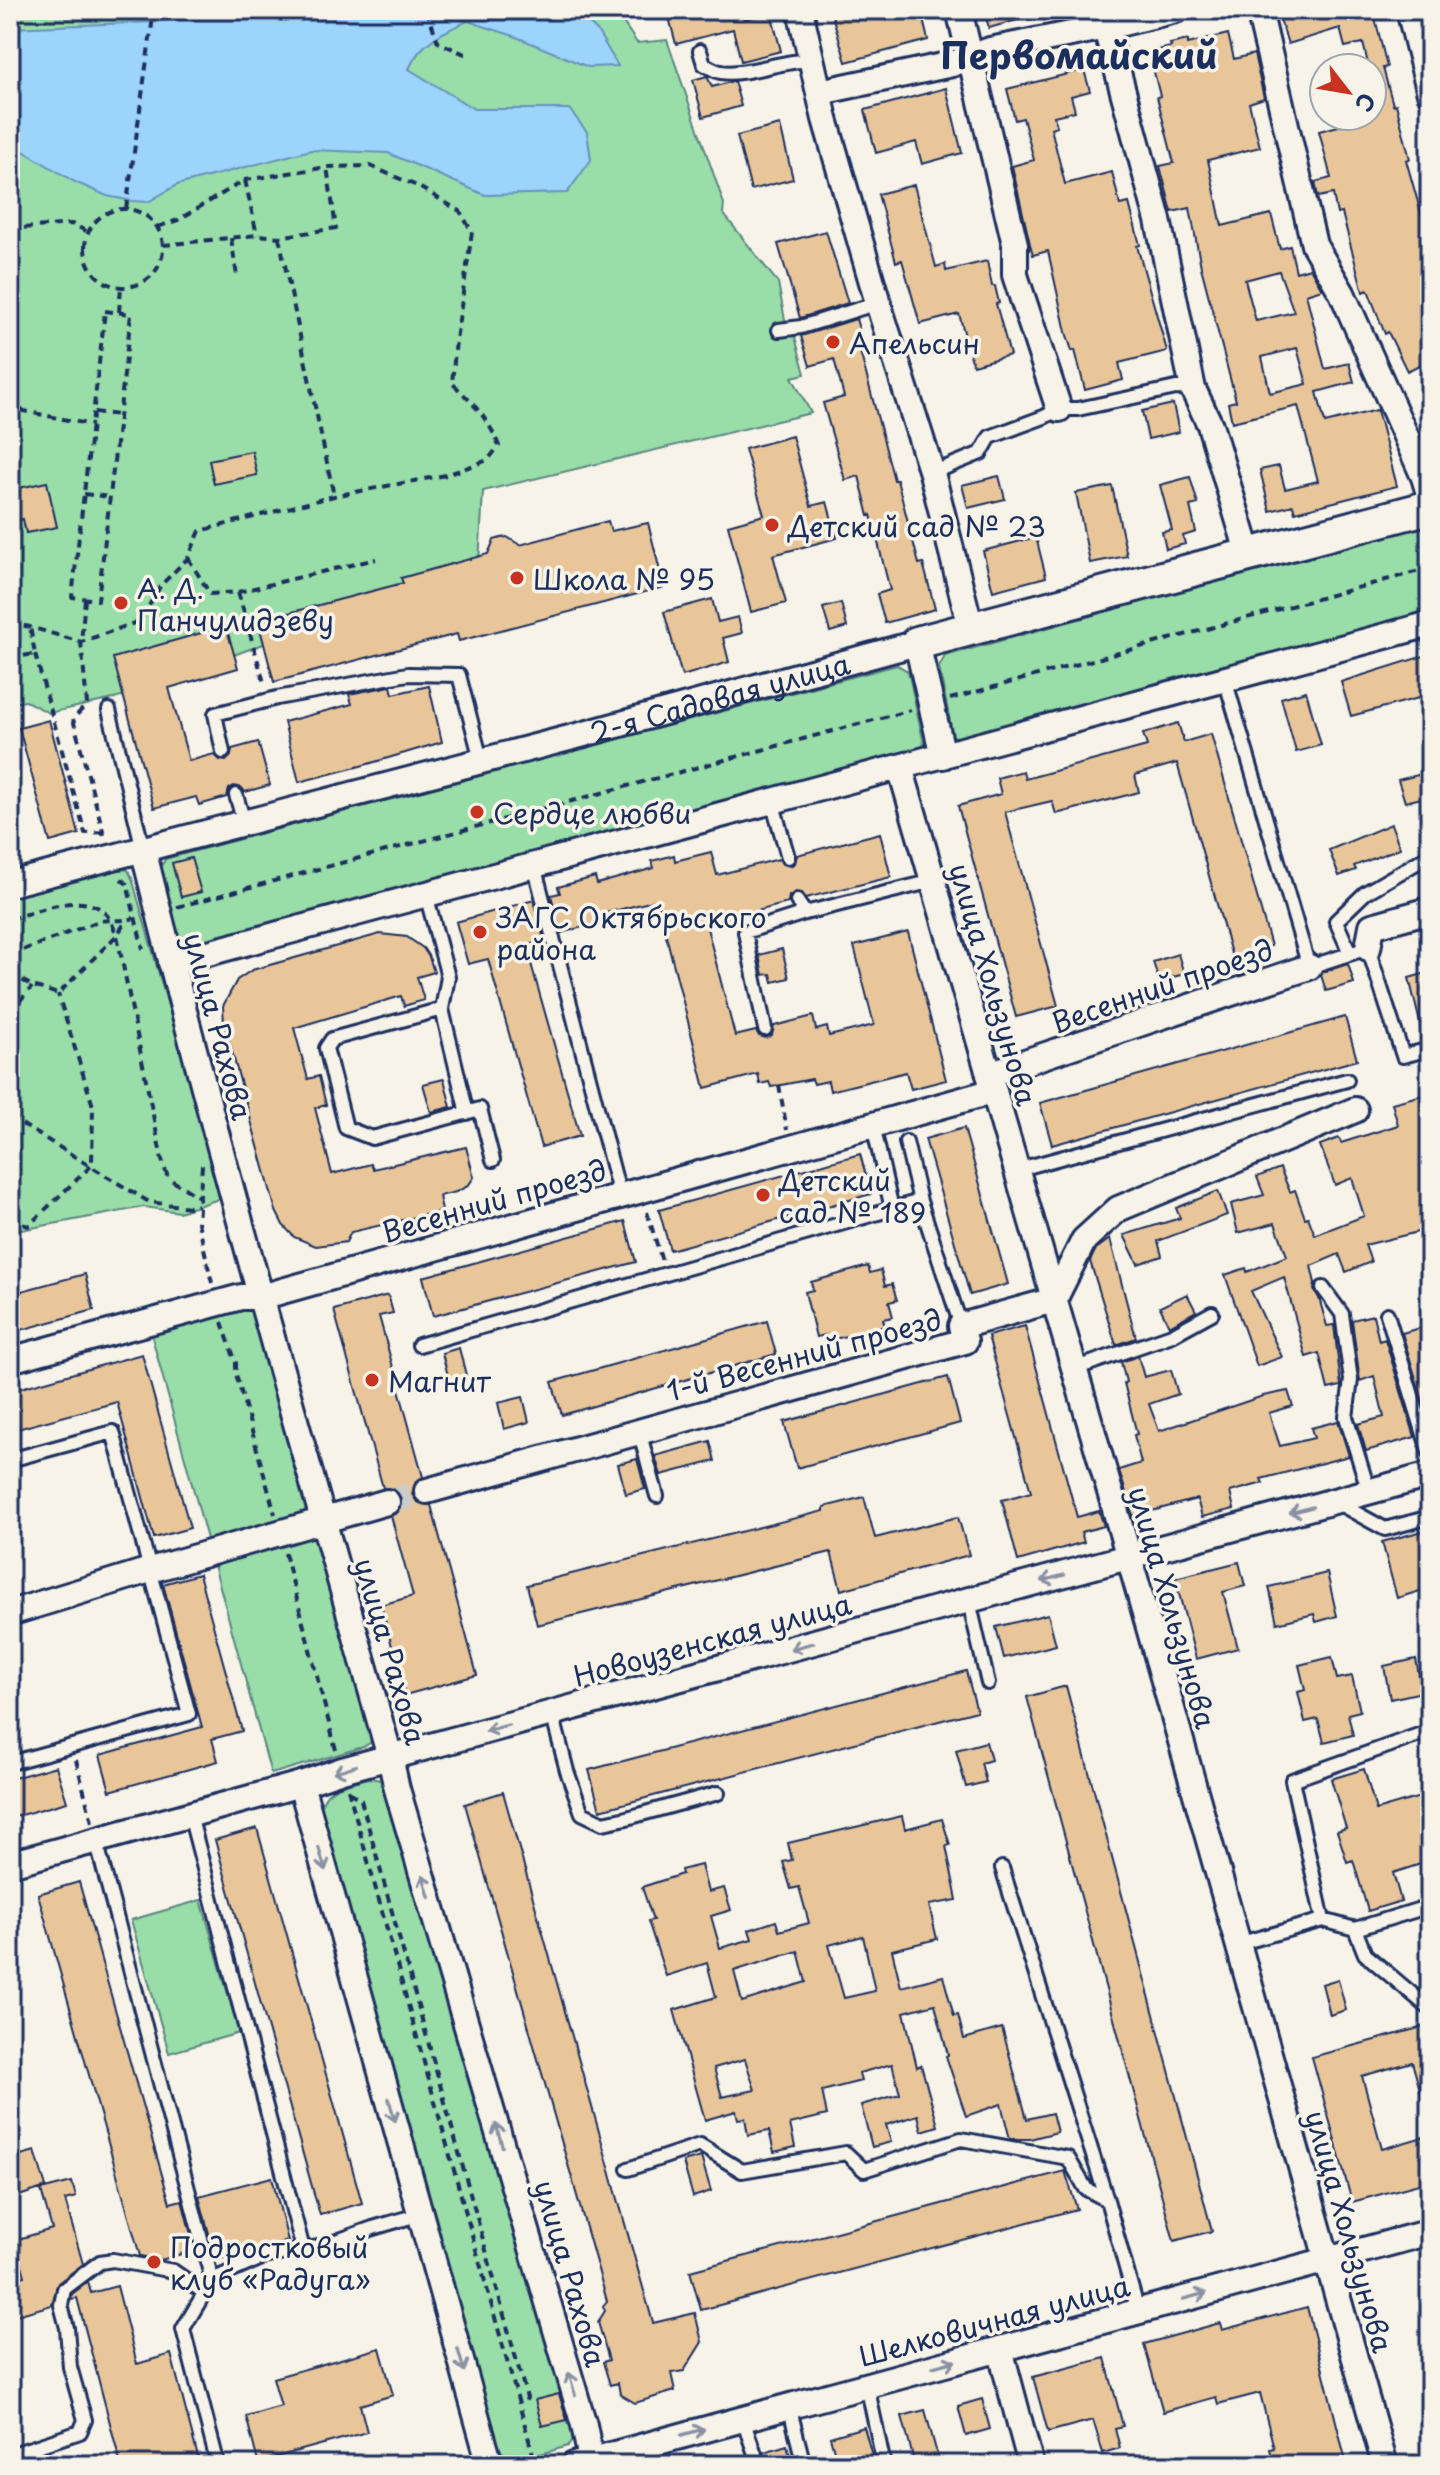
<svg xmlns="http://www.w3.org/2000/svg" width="1440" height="2475" font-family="'Playpen Sans',sans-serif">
	<rect width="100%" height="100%" fill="#f7f3e8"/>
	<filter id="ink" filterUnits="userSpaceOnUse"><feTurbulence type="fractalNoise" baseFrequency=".0125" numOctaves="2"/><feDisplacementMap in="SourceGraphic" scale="16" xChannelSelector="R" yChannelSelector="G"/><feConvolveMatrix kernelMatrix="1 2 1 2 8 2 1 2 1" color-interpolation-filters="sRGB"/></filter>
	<g filter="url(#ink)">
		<path fill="#99dda8" stroke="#5a8683" stroke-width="2" d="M10,10H615L637,43L667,40L724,204L723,213L778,283L785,320L791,322L805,374L792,377L811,413L483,491L479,564L118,698L49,713L26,701L10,703Z
			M1430,522V615L965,739L953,736L939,667L945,656Z
			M897,665L908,671L924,744L917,752L190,944L179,941L160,871L165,859Z
			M119,869L128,870L132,878L222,1198L179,1212L144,1207L10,1232V898Z
			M240,1305L251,1309L257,1318L373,1736L370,1743L363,1747L271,1774L150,1330Z
			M369,1778L381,1780L388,1791L575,2430V2438L568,2446L514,2462L501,2451L497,2443L320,1816C320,1785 345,1785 369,1778Z
			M201,1900L239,2033L169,2053L131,1920Z"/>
		<path fill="#9cd4fb" stroke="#6892bc" stroke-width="2" d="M284,10H575L598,32L618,66L588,67L514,36L468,21C443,32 420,42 409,69L474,109H569L587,132L591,160L567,193L485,195L388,153L311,150L177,185L148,202L132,201L107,196L75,182L10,143V28L152,22Z"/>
		<path fill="#e9c69a" stroke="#1b2f5e" stroke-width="2" fill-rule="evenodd" d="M667,10H743L745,19L771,13L781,51L741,61L733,29L676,44Z
			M850,10H868L870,17L898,10H902L904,19L922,15L928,40L846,62L832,15Z
			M984,10H1034L1035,15L989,28Z
			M1277,10H1373L1387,67L1383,68L1393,105L1396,104L1410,159L1406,160L1430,245V360L1407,371L1388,332L1385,334L1368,290L1363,292L1342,213L1337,214L1333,194L1318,197L1315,182L1331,178L1319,131L1366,119L1365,116H1372V68H1369L1363,43L1345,47L1340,28L1288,44Z
			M1228,34L1234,59L1254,54L1264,98L1249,103L1260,147L1208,160L1222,226L1271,214L1280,249L1290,246L1296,272L1310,268L1322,289L1306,294L1325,369L1349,363L1354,382L1317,392L1325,423L1377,410L1397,486L1295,512L1293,505L1270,511L1260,470L1279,466L1285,489L1318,481L1298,406L1232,422L1228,403L1236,401L1201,267L1190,208L1172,212L1160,166L1174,163L1157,97L1160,96L1149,52L1171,47L1170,44L1188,40V44ZM1279,271L1294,312L1256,321L1245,280ZM1297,348L1307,384L1270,393L1262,357Z
			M1084,70L1090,91L1071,96L1075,111L1054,116L1057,126L1051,128L1065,184L1112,172L1120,205L1129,203L1140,245L1137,246L1167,351L1119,363L1123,380L1085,390L1075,350L1072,351L1066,332L1048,251L1033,255L1030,244L1012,166L1034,160L1023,118L1015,120L1007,89Z
			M707,76L712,87L734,81L741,106L703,117L693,80Z
			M946,88L962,153L922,164L916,142L876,153L865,110Z
			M780,125L793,179L751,190L737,136Z
			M914,185L936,267L945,264L946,271L987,261L992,286H995L999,303L996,304L1010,355L973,365L959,314L920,324L902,260L896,262L878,194Z
			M826,231L848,303L800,318L778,244Z
			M856,319L865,349L860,351L894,480H897L919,564L923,563L935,609L885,623L877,594L890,590L871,515L869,516L859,476L845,480L823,403L844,397L834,359L810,366L801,336Z
			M1173,404L1179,432L1148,439L1142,411Z
			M792,436L811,506L827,502L837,538L773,555L786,603L751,612L728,525L764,515L745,449Z
			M252,451L257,475L214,484L209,460Z
			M999,476L1005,499L968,508L962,485Z
			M1190,477L1198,504L1190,506L1196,532L1183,536L1185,544L1166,549L1162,532L1172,530L1160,485Z
			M47,482L57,527L26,533L23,519L10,522V490Z
			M1112,486L1127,556L1090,563L1076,493Z
			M608,521L611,531L648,523L664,587L459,641L457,634L274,682L258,621L403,583L401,578L488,554L494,540L501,538L507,537L520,545Z
			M1036,537L1046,577L993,591L983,551Z
			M712,599L718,622L738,617L742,633L723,638L729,662L682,676L664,612Z
			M841,603L847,627L830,632L823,608Z
			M226,626L238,668L169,688L189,761L214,754L220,760L226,761L231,756L232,749L258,742L270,785L245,792L242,788L234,786L229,789L227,797L199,805L196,797L154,808L113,658Z
			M1430,654V695L1351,716L1341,682Z
			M391,686L393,694L429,686L442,742L368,764L299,782L284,722L352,704L349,694Z
			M1306,691L1321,745L1296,752L1281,698Z
			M49,720L79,834L50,842L19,728Z
			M1178,723L1184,742L1211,734L1271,946L1232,957L1177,763L1135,775L1139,792L1056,814L1052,801L1005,812L1058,1006L1016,1017L958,806L1001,794L997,778L1023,771L1025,779L1147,746L1143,734Z
			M1430,772V796L1405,802L1398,780Z
			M1391,824L1400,848L1354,866L1356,870L1339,876L1329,850Z
			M880,833L891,877L806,898L802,893L796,892L789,896L788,903L706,924L735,1036L756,1031L759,1036L766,1038L772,1035L774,1026L813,1016L816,1030L827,1027L829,1036L874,1025L854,946L908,932L946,1080L911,1089L906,1072L830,1091L828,1081L814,1084L812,1079L771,1087L769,1082L760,1084L758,1074L705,1088L657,900L606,913L608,920L561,933L551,895L560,893L558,887L595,877L597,884L654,868L652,861L674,855L675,861L711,852L717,875L779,859L782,864L790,866L795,863L797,855Z
			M191,858L201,892L181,897L172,863Z
			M534,900L544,940L526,946L580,1136L541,1147L488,959L468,964L456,922Z
			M380,934L407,937L423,948L429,957L434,972L417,977L424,1000L404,1006L401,996L294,1028L308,1079L319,1076L326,1105L315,1108L332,1174L371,1164L373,1169L466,1147L474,1177L468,1186L456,1192L439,1196L442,1211L351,1232L346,1242L316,1246L294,1237L283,1225L276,1211L224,1023L223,1006L237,980L252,970Z
			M782,949L789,978L773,982L771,974L763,975L759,955Z
			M1178,954L1184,974L1159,981L1153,962Z
			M1348,964L1354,983L1326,991L1321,975L1323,972Z
			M1430,972V1038L1424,1039L1409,978Z
			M1345,1017L1357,1060L1052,1145L1040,1103Z
			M444,1079L451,1107L431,1112L423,1084Z
			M1430,1093V1229L1365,1245L1371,1262L1346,1272L1339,1254L1311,1266L1315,1283L1314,1290L1319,1298L1327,1326L1334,1325L1341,1386L1328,1389L1319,1353L1306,1357L1284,1277L1251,1291L1282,1357L1257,1366L1225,1275L1246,1268L1247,1272L1287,1256L1275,1223L1238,1233L1231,1204L1264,1195L1257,1177L1280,1168L1290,1192L1295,1190L1305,1218L1308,1217L1315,1235L1364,1216L1352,1178L1335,1185L1320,1145L1339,1138L1341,1143L1398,1125L1392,1103Z
			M964,1128L1008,1284L970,1295L925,1139Z
			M860,1154L871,1194L670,1250L659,1210Z
			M1218,1191L1227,1215L1158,1241L1162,1256L1138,1264L1124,1235L1180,1218L1176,1208Z
			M625,1221L636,1262L433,1316L423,1277Z
			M1110,1239L1136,1338L1116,1345L1090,1261L1096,1249Z
			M868,1266L870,1273L881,1270L885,1286L892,1284L897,1300L889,1302L893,1317L883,1319L885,1326L827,1341L826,1335L816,1337L805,1292L813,1290L811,1282Z
			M85,1274L94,1310L10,1333V1294Z
			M1187,1294L1196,1311L1169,1326L1160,1307Z
			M388,1295L393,1313L379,1316L423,1477L416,1481L412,1494L417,1502L431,1505L477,1675L405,1695L381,1605L413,1596L391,1516L398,1512L402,1499L397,1491L383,1488L334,1310Z
			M1373,1315L1379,1341L1385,1339L1415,1437L1366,1451L1358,1424L1384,1417L1374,1376L1360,1381L1352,1320Z
			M767,1321L776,1354L562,1415L552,1382Z
			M1430,1325V1420L1429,1421L1402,1333Z
			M1025,1326L1077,1517L1099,1511L1104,1526L1081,1532L1084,1542L1018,1561L1002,1500L1031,1492L988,1336Z
			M459,1348L468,1383L451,1387L442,1353Z
			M142,1354L190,1528L154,1538L117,1402L10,1431V1391Z
			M1138,1356L1144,1377L1171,1370L1178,1394L1149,1404L1159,1431L1263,1396L1288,1391L1293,1406L1269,1413L1280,1446L1314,1438L1311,1428L1338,1421L1349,1456L1261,1479L1263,1483L1230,1492L1234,1509L1202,1517L1197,1499L1133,1516L1119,1470L1141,1463L1134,1435L1137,1434L1124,1383L1126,1382L1121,1362Z
			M948,1377L960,1423L797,1468L784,1422Z
			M523,1397L529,1422L504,1429L498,1403Z
			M710,1441L715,1461L661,1475L655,1456Z
			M637,1459L645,1489L626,1494L618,1464Z
			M864,1497L875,1538L958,1517L969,1555L841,1590L831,1552L537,1625L527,1585L824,1511V1507Z
			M1430,1529V1588L1397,1598L1382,1542Z
			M1239,1562L1245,1586L1223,1592L1238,1648L1196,1659L1175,1578Z
			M1327,1573L1337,1616L1316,1622L1314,1614L1277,1623L1269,1587Z
			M199,1574L242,1731L212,1739L218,1761L110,1791L100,1755L202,1727L163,1584Z
			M1048,1614L1056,1645L1004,1658L996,1627Z
			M1332,1657L1337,1679L1352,1676L1360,1711L1348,1714L1353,1735L1324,1742L1318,1719L1305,1722L1298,1692L1305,1690L1299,1665Z
			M1416,1659L1422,1692L1390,1699L1384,1666Z
			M966,1671L977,1711L600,1810L589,1770Z
			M1066,1686L1212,2231L1174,2241L1027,1697Z
			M986,1742L991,1760L981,1763L986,1782L966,1787L956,1750Z
			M56,1766L67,1802L10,1818V1779Z
			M1364,1769L1376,1810L1430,1794V1861L1393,1873L1401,1901L1368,1911L1353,1860L1347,1862L1337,1831L1346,1828L1331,1779Z
			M503,1792L653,2323L695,2313L702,2342L684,2371L671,2373L675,2391L635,2403L620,2394L618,2383L610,2385L603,2362L609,2360L598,2322L605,2311L603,2306L607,2301L465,1804Z
			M902,1816L905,1829L942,1819L950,1845L946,1846L957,1900L929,1905L937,1939L892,1950L901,1987L943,1976L954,2016L958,2015L964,2039L1002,2028L1027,2119L1052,2113L1057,2132L1030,2139H1010L1001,2104L966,2116L946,2056L948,2055L935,2004L904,2012L917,2067L921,2065L938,2126L922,2131L918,2115L886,2125L891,2142L872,2147L861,2105L900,2094L892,2064L859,2073L861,2081L822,2091L827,2115L790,2124L795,2147L774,2152L769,2131L748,2135L745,2118L738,2119L736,2111L705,2120L674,2010L716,1997L707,1963L666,1976L648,1921L653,1920L642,1887L682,1874L681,1870L701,1865L708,1892L724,1888L731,1910L711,1916L720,1948L752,1939L749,1930L776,1921L779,1931L809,1923L799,1887L791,1889L783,1862L792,1860L788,1843ZM863,1936L875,1991L844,1998L829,1945ZM798,1951L806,1982L742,2002L734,1971ZM745,2059L755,2090L722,2097L714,2068Z
			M257,1828L362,2203L320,2215L215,1840Z
			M79,1882L170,2203L182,2200L195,2250L161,2260L140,2256L38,1894Z
			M1338,1979L1346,2010L1330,2015L1322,1984Z
			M1430,2025V2107H1425L1412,2062L1362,2076L1382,2149L1430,2135V2181L1352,2202L1312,2057Z
			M35,2151L46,2187L10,2199V2158Z
			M701,2157L711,2191L693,2197L683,2162Z
			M1065,2171L1077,2209L701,2310L690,2271Z
			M272,2177L288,2241L216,2260L199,2196Z
			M72,2182L76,2197L65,2200L83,2264L58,2283L52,2305L10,2317V2280L25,2276L15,2240L52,2229L41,2190Z
			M88,2282L91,2293L117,2286L137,2364L171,2354L200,2465H121L77,2298L71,2299L72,2294Z
			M1307,2307L1347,2465H1274L1270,2449L1274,2448L1260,2393L1218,2404L1216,2397L1163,2412L1144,2344L1220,2323L1222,2330Z
			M380,2348L393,2395L360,2405L367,2432L258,2462L246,2416L281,2406L273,2378Z
			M1105,2358L1123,2426L1115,2428L1120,2448L1103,2453L1093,2420L1048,2432L1033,2377Z
			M559,2394L567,2420L542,2426L535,2400Z
			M982,2399L990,2429L966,2436L958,2406Z
			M925,2410L940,2465H915L902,2416Z
			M864,2427L873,2459L851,2465H838L830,2437Z
			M787,2445L793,2465H735L734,2460L746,2457L753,2463L759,2462L762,2459L764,2452Z"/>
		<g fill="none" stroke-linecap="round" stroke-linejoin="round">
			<path stroke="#cbcccc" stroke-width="24" stroke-dasharray="24 12" stroke-linecap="butt" d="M387,1502L427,1491"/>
			<defs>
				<path id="lane" d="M700,51L704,64C709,67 715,71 721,72C745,76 784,60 812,60
					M779,330L801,327L878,303
					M932,473L981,453L990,437L1044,417L1059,409H1078L1176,388L1193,389
					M1225,679L1309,967L1368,948L1403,1056L1430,1049
					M109,710L143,849
					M223,752L215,714L277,698L408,674L459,675L481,760
					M236,795L244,822
					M772,801L788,857
					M534,865L620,1196
					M426,894L448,977L442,1009L467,1113
					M805,913L933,881
					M1350,953L1336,921L1365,893L1430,855
					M442,1009L332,1039L326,1048L346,1128L372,1138L480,1109L493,1160
					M765,1029L745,932L805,913L797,901
					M873,1125L892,1209
					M906,1142L920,1201L961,1326
					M1016,1170L1347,1080
					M1323,1288L1342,1314L1351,1380L1346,1417L1369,1492
					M1387,1314L1430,1454
					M419,1345L920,1201
					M1074,1369L1172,1335L1212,1313
					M639,1431L657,1496
					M10,1460L113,1432L189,1714L10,1763
					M1338,1503L1385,1529L1430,1517
					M969,1601L988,1683
					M552,1713L567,1771L582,1813L603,1823L627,1818L718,1793
					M190,1815L303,2249
					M96,1840L212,2280L183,2329L218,2465
					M1002,1868L1107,2200L1138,2311
					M1323,1920L1292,1780L1430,1731
					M1355,1929L1365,1954L1430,2009
					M1238,1944L1323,1920L1355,1929L1430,1906
					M628,2169L700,2145L742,2171L846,2153L864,2170L961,2139L1068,2158L1086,2189L1107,2200
					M212,2280L264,2257L323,2246L373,2228L421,2214
					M867,2385L884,2465
					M789,2406L804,2465
					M743,2420L755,2454
					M10,2455L80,2432L85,2420L70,2367L67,2328L61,2305L64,2289L100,2262L113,2260L173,2271L205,2293"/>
				<g id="street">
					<path d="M800,10L825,119L878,303L932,473L971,629"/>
					<path d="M959,10L1015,244V275L1059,409"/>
					<path d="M1101,10L1158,220L1193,389L1210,425L1249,555"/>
					<path d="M1259,10L1314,245L1342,293L1424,477L1430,497"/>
					<path d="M1409,10L1430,93"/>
					<path d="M820,92L952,64L990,50L1106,27L1176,10"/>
					<path d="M900,767L1137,1585L1385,2465"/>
					<path d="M143,849C218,1154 305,1455 390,1757L397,1789L584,2425L592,2465"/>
					<path id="s1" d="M10,884L577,736L917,643L943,756"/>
					<path d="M1368,948L1372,926L1430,910"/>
					<path d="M171,963L1430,624"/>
					<path d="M989,1074L1309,967"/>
					<path d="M10,1360L241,1297H261L994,1091"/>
					<path d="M427,1491L965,1341L961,1326L1054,1300L1084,1240L1118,1209L1355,1110"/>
					<path d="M10,1613L150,1570L387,1502"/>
					<path d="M301,1784L490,2465"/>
					<path d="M10,1864L301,1784L342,1770L1430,1475"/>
					<path d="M1000,2349L1031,2465"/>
					<path d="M574,2465L1430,2232"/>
				</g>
				<path id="secondary" d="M917,643L1430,507"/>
			</defs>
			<use href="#lane" stroke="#1b2f5e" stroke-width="18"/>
			<use href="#street" stroke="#1b2f5e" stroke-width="30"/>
			<use href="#secondary" stroke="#1b2f5e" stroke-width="38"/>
			<path stroke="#1b2f5e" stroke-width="4" stroke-dasharray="8 6" stroke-linecap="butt" d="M427,10L438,42L469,56
				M245,180L257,235
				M126,209L154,10
				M85 248a39 39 0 1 1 78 0a39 39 0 1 1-78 0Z
				M10,229L72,224L88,232
				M279,237L334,496
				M231,238L237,276
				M163,245L257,235L279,237L336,228L327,167
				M105,311L131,314L98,600L72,597Z
				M119,312L121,287
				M10,401L24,411L92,425
				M94,412L119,415
				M84,494L110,497
				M188,558L210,594L238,592L376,559
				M238,592L265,686
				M85,599L81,642L87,704L73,719L105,838
				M10,623L30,627L81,642L140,621L161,585L188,558L200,531L334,496L446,475L488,460L499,446C489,419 472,402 452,383L456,340L472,232L460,211L417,186L370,166L327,167L245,180L178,220L157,227
				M35,654L85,833L103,832
				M10,658L35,654L30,627
				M950,699L1430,568
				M121,879L127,884L143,949
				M177,907L911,710
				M10,919C36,912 74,894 99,908C109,914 113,926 117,935L162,1160L168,1178L199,1197
				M10,955L99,921C111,919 123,922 134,918
				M10,974L33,986L58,994L117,935L126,921
				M10,1012L32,987
				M779,1085L787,1130
				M10,1117L149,1202L189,1207L198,1205
				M202,1165L198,1222L212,1283
				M647,1212L662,1261
				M10,1219L28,1226L92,1165L93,1106L58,994
				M222,1322L236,1363V1374L275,1514
				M285,1553L336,1750
				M76,1760L92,1822
				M348,1789L536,2465
				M349,1792L361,1800L527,2398L523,2406"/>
			<use href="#lane" stroke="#f7f3e8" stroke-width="12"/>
			<use href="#street" stroke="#f7f3e8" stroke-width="24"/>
			<use href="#secondary" stroke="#f7f3e8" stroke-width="32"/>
		</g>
		<defs><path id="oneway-shaft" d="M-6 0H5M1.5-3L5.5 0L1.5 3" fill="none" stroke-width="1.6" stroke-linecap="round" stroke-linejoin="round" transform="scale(2)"/></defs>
		<g stroke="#8991a3">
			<use href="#oneway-shaft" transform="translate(1301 1510) rotate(165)"/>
			<use href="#oneway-shaft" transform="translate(1053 1578) rotate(165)"/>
			<use href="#oneway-shaft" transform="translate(802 1646) rotate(165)"/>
			<use href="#oneway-shaft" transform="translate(497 1728) rotate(165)"/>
			<use href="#oneway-shaft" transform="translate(345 1769) rotate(163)"/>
			<use href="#oneway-shaft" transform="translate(322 1859) rotate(74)"/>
			<use href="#oneway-shaft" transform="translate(426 1886) rotate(-106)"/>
			<use href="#oneway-shaft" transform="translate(392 2110) rotate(74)"/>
			<use href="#oneway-shaft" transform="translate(499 2135) rotate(-106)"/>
			<use href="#oneway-shaft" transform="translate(1195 2296) rotate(-15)"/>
			<use href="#oneway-shaft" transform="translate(461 2360) rotate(74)"/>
			<use href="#oneway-shaft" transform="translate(944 2364) rotate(-15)"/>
			<use href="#oneway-shaft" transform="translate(572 2384) rotate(-106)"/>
			<use href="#oneway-shaft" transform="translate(693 2432) rotate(-15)"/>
		</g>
	</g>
	<g fill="#c8321e" stroke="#f7f3e8" stroke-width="3">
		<circle cx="833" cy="342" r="8"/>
		<circle cx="772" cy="525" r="8"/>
		<circle cx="517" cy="578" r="8"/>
		<circle cx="121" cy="603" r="8"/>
		<circle cx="477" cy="812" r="8"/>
		<circle cx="480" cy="932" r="8"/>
		<circle cx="763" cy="1195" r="8"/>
		<circle cx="372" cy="1380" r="8"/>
		<circle cx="154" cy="2262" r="8"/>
	</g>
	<g text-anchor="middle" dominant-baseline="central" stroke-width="7" stroke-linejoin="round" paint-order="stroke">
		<g font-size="28" fill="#1b2f5e" stroke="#f7f3e8" text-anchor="start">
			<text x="849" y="342">Апельсин</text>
			<text x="788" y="525">Детский сад № 23</text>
			<text x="533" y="578">Школа № 95</text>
			<text x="137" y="587">А. Д.<tspan x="137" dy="32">Панчулидзеву</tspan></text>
			<text x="493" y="812">Сердце любви</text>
			<text x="496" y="916">ЗАГС Октябрьского<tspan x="496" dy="32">района</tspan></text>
			<text x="779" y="1179">Детский<tspan x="779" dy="32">сад № 189</tspan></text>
			<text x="388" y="1380">Магнит</text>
			<text x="170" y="2246">Подростковый<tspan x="170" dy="32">клуб «Радуга»</tspan></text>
		</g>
		<g font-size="28" fill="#1b2f5e" stroke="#f7f3e8">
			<text stroke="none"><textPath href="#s1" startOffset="734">2-я Садовая улица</textPath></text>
			<text transform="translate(994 984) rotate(74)">улица Хользунова</text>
			<text transform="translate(1162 985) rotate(-19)">Весенний проезд</text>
			<text transform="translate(219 1026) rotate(75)">улица Рахова</text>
			<text transform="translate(494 1200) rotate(-16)">Весенний проезд</text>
			<text transform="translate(804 1354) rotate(-15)">1-й Весенний проезд</text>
			<text transform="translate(1173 1607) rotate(74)">улица Хользунова</text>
			<text transform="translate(712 1639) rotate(-15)">Новоузенская улица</text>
			<text transform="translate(391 1651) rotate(74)">улица Рахова</text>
			<text transform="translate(1350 2231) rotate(74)">улица Хользунова</text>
			<text transform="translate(571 2273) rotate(74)">улица Рахова</text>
			<text transform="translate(994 2320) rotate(-15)">Шелковичная улица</text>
		</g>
		<g font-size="36" font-weight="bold" fill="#1b2f5e" stroke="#f7f3e8">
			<text x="1079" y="54">Первомайский</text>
		</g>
	</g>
	<rect width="1440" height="2475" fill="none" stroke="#f7f3e8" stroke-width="40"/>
	<rect x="20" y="20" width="1400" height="2435" fill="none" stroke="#1b2f5e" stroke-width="3" filter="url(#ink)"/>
	<g transform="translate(1348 92) rotate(121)"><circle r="38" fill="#f7f3e8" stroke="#9fa5b1" stroke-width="2"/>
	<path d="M0-6L14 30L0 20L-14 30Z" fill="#c8321e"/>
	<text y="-12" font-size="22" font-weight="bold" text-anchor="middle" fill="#1b2f5e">С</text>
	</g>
</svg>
